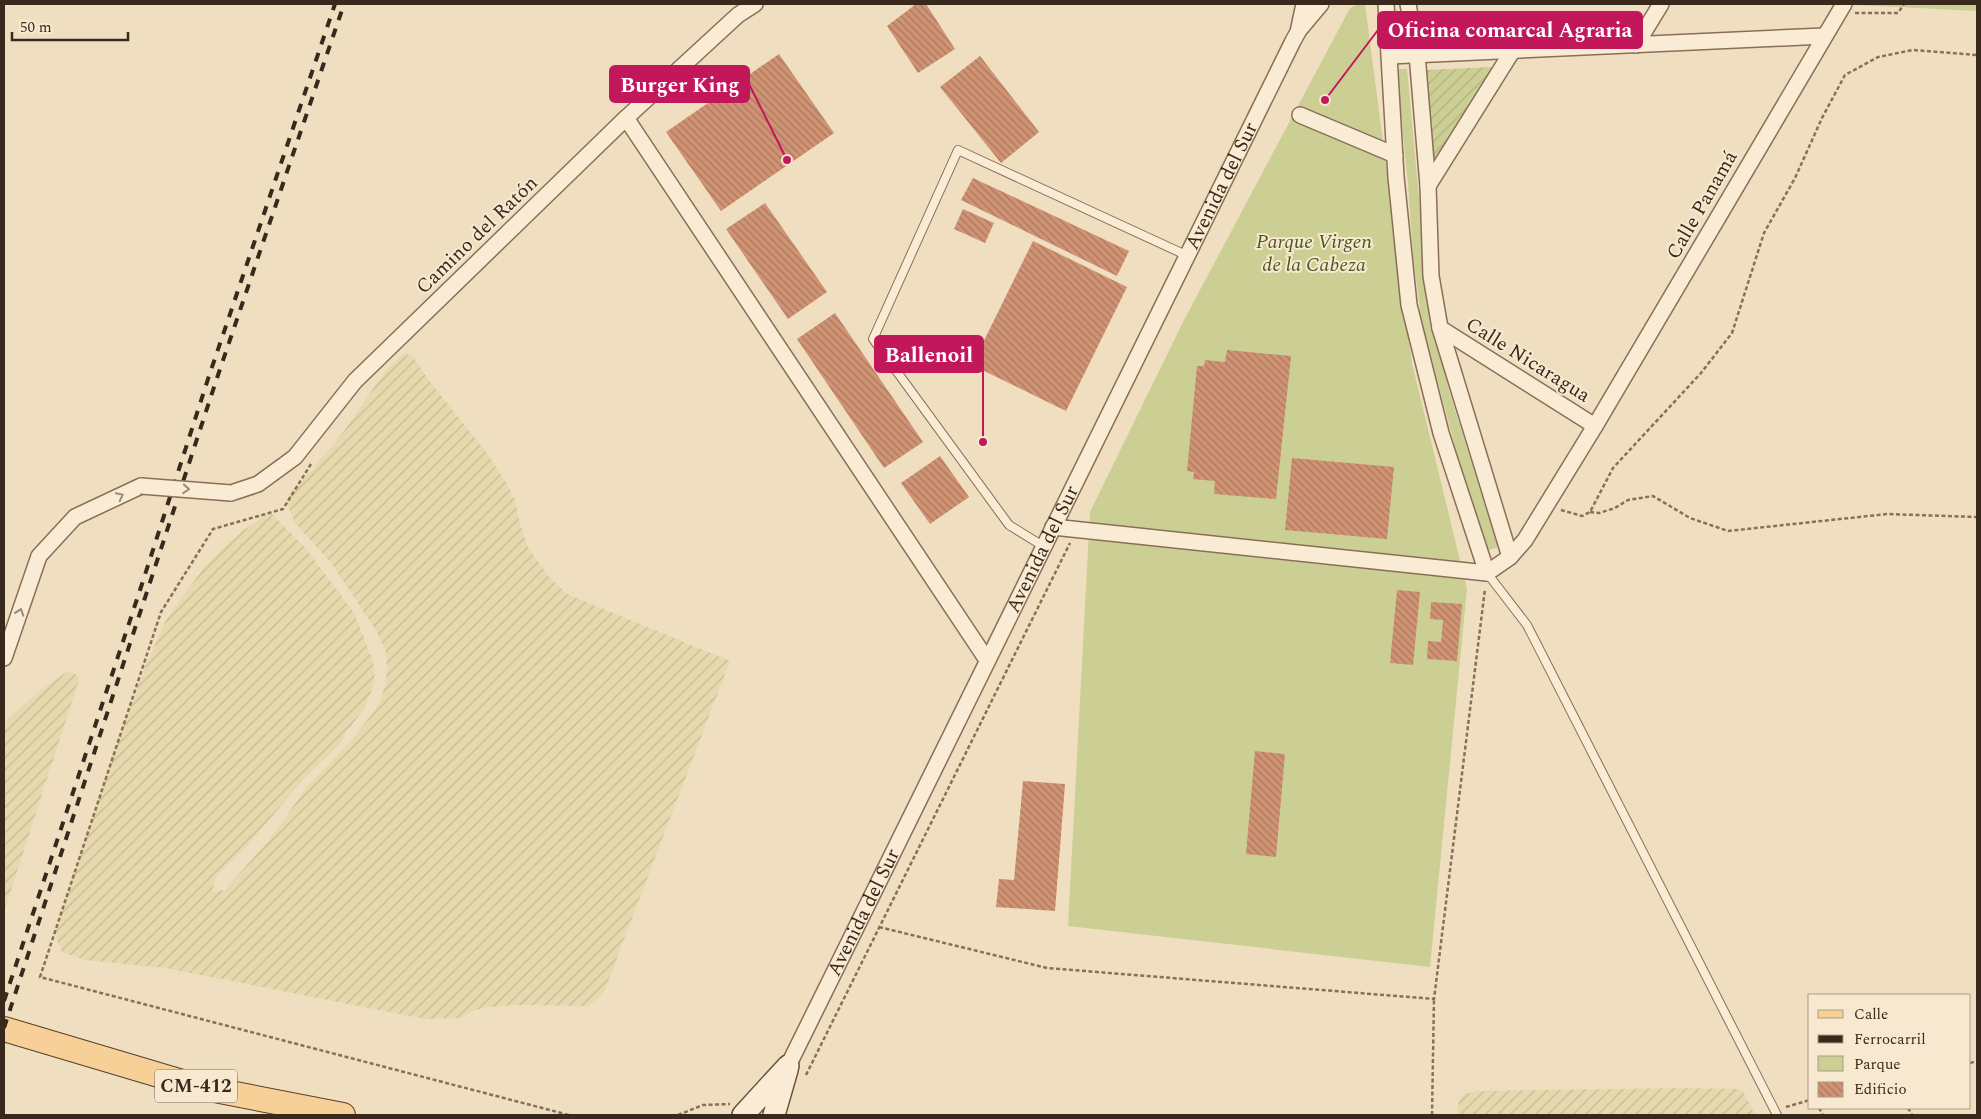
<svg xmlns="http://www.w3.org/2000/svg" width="1981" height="1119" font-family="Spectral,serif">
	<defs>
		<pattern id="farmland-furrows" width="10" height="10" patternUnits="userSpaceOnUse" patternTransform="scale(1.25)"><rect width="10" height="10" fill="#e6d9ad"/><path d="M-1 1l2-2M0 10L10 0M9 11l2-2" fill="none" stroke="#c6ba94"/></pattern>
		<pattern id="garden-furrows" width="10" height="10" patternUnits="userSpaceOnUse" patternTransform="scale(1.25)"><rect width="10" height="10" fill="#cccf94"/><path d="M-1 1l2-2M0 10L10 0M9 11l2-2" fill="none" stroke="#b0b27f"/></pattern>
		<pattern id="building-back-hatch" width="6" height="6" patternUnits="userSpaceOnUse" patternTransform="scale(1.25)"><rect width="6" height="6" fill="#d09374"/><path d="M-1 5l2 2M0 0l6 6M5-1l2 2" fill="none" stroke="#aa785e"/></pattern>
	</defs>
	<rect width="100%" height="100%" fill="#f0dec0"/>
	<path fill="url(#farmland-furrows)" d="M404,353L413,357L430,382L486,452L507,484L515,500L520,524L528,548L549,577L567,594L730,661L604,992L595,1002L587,1006L517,1005L488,1007L475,1010L461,1018L425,1019L165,968L85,960L62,952L56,938V930L113,755L146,665L166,620L184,594L212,558L244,530L270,512L307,550L354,613L373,661L375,681L365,708L346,732L341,743L303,780L246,847L217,875L212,891L225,890L269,840L307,787L352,740L375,710L381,699L386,682L387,665L385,649L375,629L332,564L295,523L287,503L288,497L292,490L313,469L344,431L386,370Z
		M68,671L80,677L4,912V722L36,694Z
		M1688,1088L1738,1089L1743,1091L1755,1115H1457L1459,1100L1464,1094L1480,1091Z"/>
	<path fill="#cccf94" d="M1359,4H1365L1412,363L1467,589L1430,967L1068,926L1090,512L1183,322L1350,8Z
		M1859,4H1977V11L1858,5Z
		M1396,69H1407L1429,305L1449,391L1498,547L1487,551L1457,455L1421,317L1413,256L1408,183Z"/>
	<path fill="url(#garden-furrows)" d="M1493,67L1432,163L1426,70Z"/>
	<path fill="url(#building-back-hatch)" d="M916,4H926L955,49L918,73L887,26Z
		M779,54L834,133L721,211L666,132Z
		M980,56L1039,132L1001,163L940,87Z
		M973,178L1129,251L1117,276L961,200Z
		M765,203L827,292L788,319L726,229Z
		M963,209L994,223L985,243L954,229Z
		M1033,241L1127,287L1066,411L972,365Z
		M835,313L923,442L884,468L797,339Z
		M1227,350L1291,356L1276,499L1214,494L1215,481L1193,479L1194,472L1187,471L1197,366H1204L1205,360L1225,362Z
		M940,456L969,497L930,524L901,483Z
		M1292,458L1394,467L1387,539L1285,530Z
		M1397,590L1420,592L1413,665L1390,663Z
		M1431,602L1462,604L1457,661L1427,659L1428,641L1441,642L1443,620L1430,619Z
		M1255,751L1285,754L1276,857L1246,854Z
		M1023,781L1065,784L1055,911L996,907L999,879L1014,880Z"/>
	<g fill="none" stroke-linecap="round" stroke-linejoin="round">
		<defs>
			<path id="lane" d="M1043,546L1009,525L873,339L958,150L1188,256
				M1487,573L1527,625L1777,1115"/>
			<g id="street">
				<path d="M1386,4L1396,177L1409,305L1441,433L1487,573"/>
				<path d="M1300,29L1321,4"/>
				<path d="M1636,45L1661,4"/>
				<path d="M1390,56L1824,36"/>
				<path d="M1300,115L1395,155"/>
				<path d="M626,118L987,660"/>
				<path d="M1428,186L1513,50"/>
				<path d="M1440,328L1595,426"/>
				<path d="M231,493L258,484L295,457L355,381L626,118L738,15L755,4"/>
				<path d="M1053,527L1487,573L1510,557L1440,328L1431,276L1428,186L1417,54L1408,4"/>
				<path d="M1510,557L1525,540L1595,426L1844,4"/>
				<path d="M4,658L39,556L75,517L141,486"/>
				<path id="s1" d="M788,1066L1293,41L1298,32L1304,4"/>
			</g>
			<path id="secondary" d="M743,1115L788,1066
				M774,1115L787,1070"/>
			<path id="primary" d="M4,1029L199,1087L343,1115"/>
		</defs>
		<use href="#lane" stroke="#8a6e57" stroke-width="10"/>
		<use href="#street" stroke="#8a6e57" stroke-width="18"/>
		<use href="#secondary" stroke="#6c503a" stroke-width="24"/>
		<use href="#primary" stroke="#583d2c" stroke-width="26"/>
		<path stroke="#8a6e57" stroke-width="2.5" stroke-dasharray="4 2.5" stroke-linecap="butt" d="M1855,13H1898L1904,4
			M311,464L283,509L213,529L161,612L40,977L569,1115
			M1561,510L1582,516L1590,512L1613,468L1701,373L1732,333L1764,233L1795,178L1822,118L1845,75L1878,57L1913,50L1977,55
			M1590,512L1599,513L1615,508L1628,500L1653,496L1690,518L1728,531L1887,514L1977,517
			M879,927L1047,968L1434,999L1485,589
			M1970,1063L1977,1061
			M806,1075L1070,543
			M1786,1107L1810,1100
			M1819,1108L1823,1115
			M1908,1108L1912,1115
			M678,1115L703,1105L730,1104
			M1432,1115L1434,999"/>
		<use href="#lane" stroke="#faecd4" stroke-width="8"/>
		<use href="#street" stroke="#faecd4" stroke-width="15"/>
		<use href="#secondary" stroke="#faecd4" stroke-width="21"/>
		<use href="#primary" stroke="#f6d096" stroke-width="24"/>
		<path stroke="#39281c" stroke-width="4" stroke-dasharray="9 9" stroke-linecap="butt" d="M4,1001L142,584L208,379L335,4
			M4,1028L216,381L344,4"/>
		<defs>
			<path id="street-bridge" d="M141,486L231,493"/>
		</defs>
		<use href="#street-bridge" stroke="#8a6e57" stroke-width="18" stroke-linecap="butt"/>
		<use href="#street-bridge" stroke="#faecd4" stroke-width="15"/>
	</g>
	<defs><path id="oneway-chevron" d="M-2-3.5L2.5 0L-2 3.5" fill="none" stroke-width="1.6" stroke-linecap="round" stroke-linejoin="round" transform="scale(1.25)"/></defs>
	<g stroke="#9a8a78">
		<use href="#oneway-chevron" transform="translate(186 489) rotate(5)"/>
		<use href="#oneway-chevron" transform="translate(120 496) rotate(-26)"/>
		<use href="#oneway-chevron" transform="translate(20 612) rotate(-71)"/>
	</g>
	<g text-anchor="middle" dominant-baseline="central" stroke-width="4" stroke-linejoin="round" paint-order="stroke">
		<rect fill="#f7e9d0" stroke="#726252" stroke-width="1" x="155" y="1069.5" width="82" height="33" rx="4"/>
		<g font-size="19" font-weight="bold" fill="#39281c">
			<text x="196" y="1086">CM-412</text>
		</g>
		<g font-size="20" fill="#39281c" stroke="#f7e9d0">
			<text stroke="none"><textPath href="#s1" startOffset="981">Avenida del Sur</textPath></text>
			<text transform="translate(1702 205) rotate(-60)">Calle Panamá</text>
			<text transform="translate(477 235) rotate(-44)">Camino del Ratón</text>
			<text transform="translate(1528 360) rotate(32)">Calle Nicaragua</text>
			<text stroke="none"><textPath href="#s1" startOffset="576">Avenida del Sur</textPath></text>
			<text stroke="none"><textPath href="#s1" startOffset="171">Avenida del Sur</textPath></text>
		</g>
		<g font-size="20" font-style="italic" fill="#4d5722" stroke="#f7e9d0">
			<text x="1314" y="242">Parque Virgen<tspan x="1314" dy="23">de la Cabeza</tspan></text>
		</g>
	</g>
	<path fill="none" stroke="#c2185b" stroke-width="2" d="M1325 100L1378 30M787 160L749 84M983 442L983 354"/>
	<g fill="#c2185b" stroke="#f7e9d0" stroke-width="2">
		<circle cx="1325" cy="100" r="5"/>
		<circle cx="787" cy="160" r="5"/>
		<circle cx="983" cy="442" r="5"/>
	</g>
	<g fill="#c2185b" stroke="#c2185b" stroke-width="2">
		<rect x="1378" y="12" width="264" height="36" rx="5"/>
		<rect x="610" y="66" width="139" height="36" rx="5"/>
		<rect x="875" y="336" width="108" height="36" rx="5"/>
	</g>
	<g font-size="21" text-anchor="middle" font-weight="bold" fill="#fff">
		<text x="1510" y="37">Oficina comarcal Agraria</text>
		<text x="680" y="92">Burger King</text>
		<text x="929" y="362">Ballenoil</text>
	</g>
	<rect width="1981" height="1119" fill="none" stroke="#39281c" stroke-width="10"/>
	<rect x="1808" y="994" width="162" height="115" fill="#f7e9d0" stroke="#ab9c88"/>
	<rect x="1818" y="1010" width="25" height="8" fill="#f6d096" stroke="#ab9c88"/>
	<text x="1854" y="1019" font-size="15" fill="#39281c">Calle</text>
	<rect x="1818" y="1035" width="25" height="8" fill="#39281c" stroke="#ab9c88"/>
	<text x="1854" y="1044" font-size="15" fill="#39281c">Ferrocarril</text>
	<rect x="1818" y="1056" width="25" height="15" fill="#cccf94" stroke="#ab9c88"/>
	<text x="1854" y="1069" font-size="15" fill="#39281c">Parque</text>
	<rect x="1818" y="1082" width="25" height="15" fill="url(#building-back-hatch)" stroke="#ab9c88"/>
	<text x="1854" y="1094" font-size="15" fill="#39281c">Edificio</text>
	<path d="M12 32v8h116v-8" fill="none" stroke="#39281c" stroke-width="2.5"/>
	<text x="20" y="32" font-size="15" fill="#39281c" stroke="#f7e9d0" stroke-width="4" paint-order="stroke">50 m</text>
</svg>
